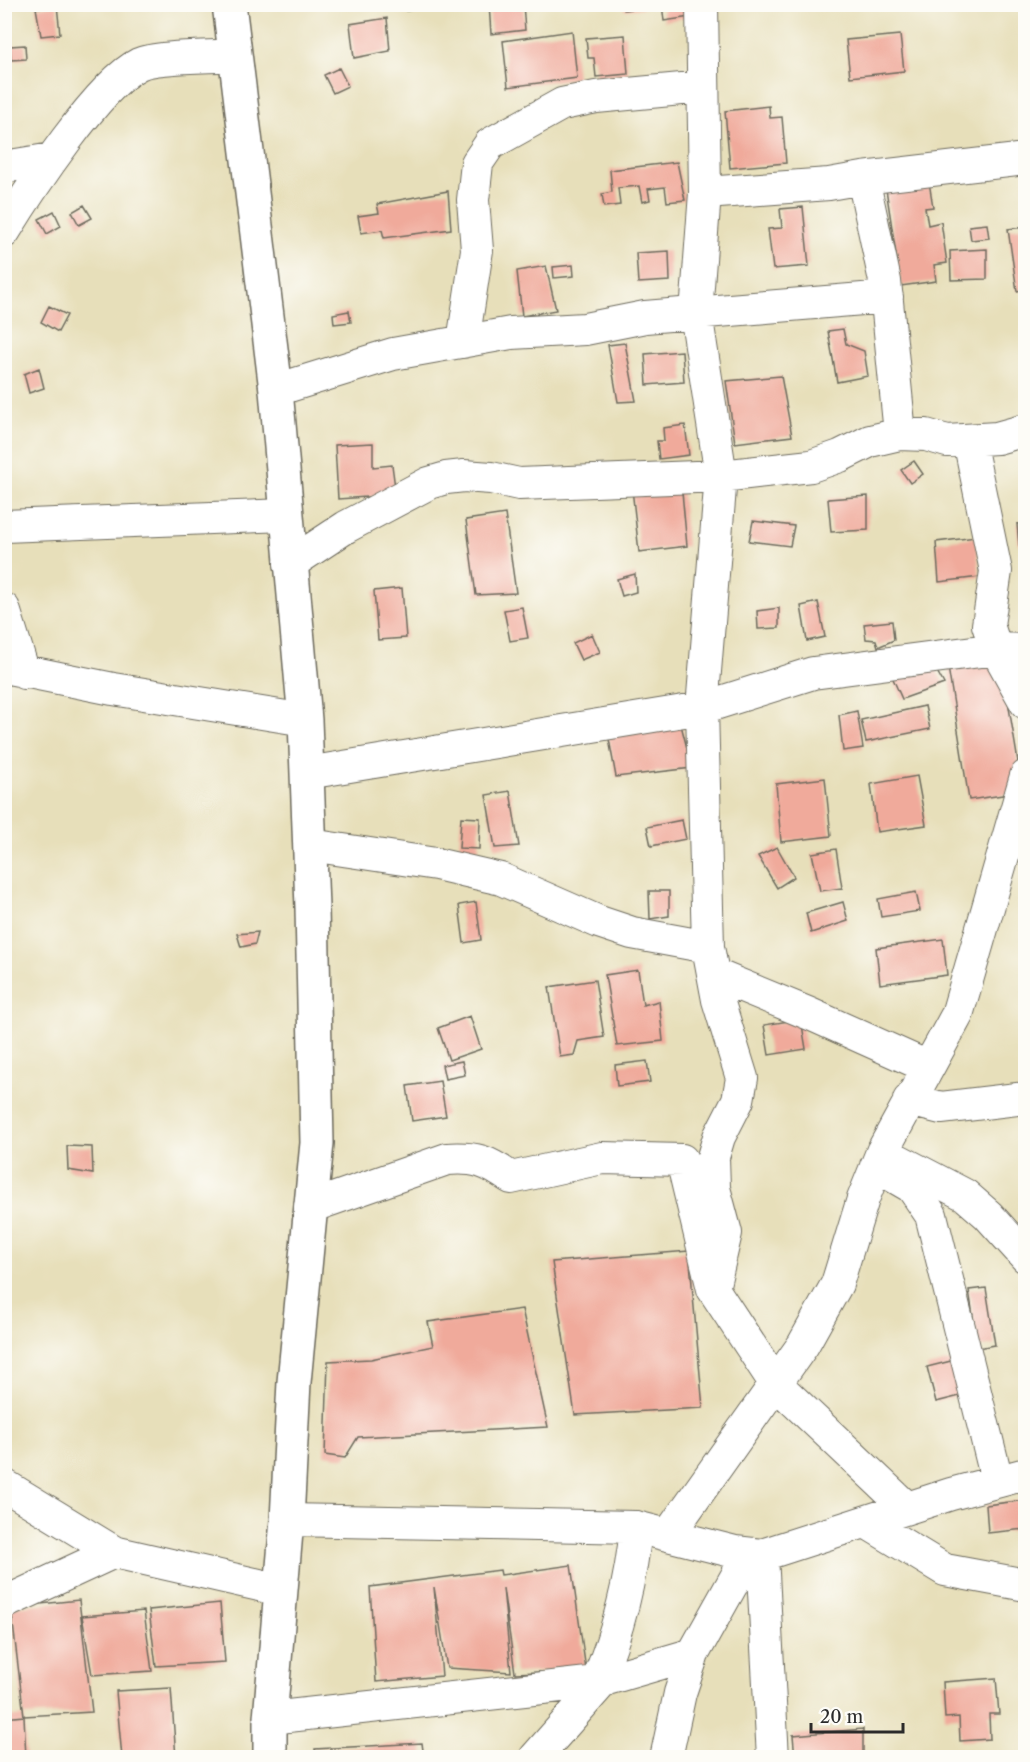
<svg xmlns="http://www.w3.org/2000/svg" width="1030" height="1762" font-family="'Libre Caslon Text',serif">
	<rect width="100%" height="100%" fill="#fdfcf7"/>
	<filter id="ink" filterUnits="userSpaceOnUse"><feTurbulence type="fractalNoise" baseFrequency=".0167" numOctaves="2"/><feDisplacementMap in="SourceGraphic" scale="12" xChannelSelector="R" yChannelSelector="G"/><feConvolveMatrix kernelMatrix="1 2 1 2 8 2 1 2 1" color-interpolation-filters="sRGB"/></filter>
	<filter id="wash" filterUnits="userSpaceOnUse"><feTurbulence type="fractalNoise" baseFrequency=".008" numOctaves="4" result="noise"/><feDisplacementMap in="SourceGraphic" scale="24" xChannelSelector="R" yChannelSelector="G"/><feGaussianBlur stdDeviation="1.35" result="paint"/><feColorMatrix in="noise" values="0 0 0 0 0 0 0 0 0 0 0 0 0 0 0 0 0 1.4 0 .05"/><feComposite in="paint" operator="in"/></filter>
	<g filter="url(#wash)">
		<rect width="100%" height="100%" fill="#e7dfba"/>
		<g id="blocks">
			<path fill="#f0aa9b" d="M405,4H436V7L406,11Z
				M489,4H523L525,30L491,34Z
				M623,4H656V6L624,10Z
				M662,4H688L690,17L664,21Z
				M57,5L60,34L41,36L36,8Z
				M387,18L390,51L354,58L350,24Z
				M572,31L577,78L508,87L503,41Z
				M625,35L628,74L596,77L594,58H588L586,38Z
				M900,35L904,71L850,77L846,40Z
				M25,45L26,59L11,60L10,46Z
				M339,68L348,86L333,93L324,75Z
				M769,106L770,118L782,117L786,163L730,168L725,111Z
				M677,162L685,200L667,202L665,187L648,189L650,200L642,202L639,186L618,188L620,205L604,207L602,194L612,192L610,170Z
				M929,182L933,207L925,208L928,225L941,222L947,263L934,265L936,281L901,286L886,189Z
				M448,191L451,229L384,238L382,230L361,233L358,216L379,213L377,204Z
				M84,205L92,218L79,225L72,212Z
				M803,207L809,266L773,269L768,229L782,228L780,209Z
				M54,211L61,226L47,234L39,219Z
				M987,224L989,238L971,240L969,226Z
				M1026,227V289L1017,291L1008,229Z
				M987,249V279L951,280L950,251Z
				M669,251L670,281L638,283L636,253Z
				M573,265L574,276L554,278L553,267Z
				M546,266L556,310L522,316L517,271Z
				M49,306L67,315L58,332L41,322Z
				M349,311L351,322L334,324L333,314Z
				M843,329L846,344L864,351L868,376L837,382L828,331Z
				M625,343L636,401L618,402L608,345Z
				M682,351L684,382L647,385L645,354Z
				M39,368L44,388L29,393L24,374Z
				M781,376L792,436L735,443L726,381Z
				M685,425L689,455L659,459L657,441H664L663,428Z
				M373,443V467L392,465L396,495L338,499L335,445Z
				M914,461L923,474L910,483L901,470Z
				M681,481L687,546L639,552L632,489Z
				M868,496V530L831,532L828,499Z
				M505,514L516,593L476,595L466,520Z
				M753,521L794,526L790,546L749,541Z
				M1026,523V544L1019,545L1017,524Z
				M976,537L980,577L939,582L936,542Z
				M635,574L636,592L622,596L617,579Z
				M402,588L406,638L378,640L374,591Z
				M818,602L825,637L807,641L801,606Z
				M522,607L528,638L510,641L504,610Z
				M779,608V628L758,629L757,611Z
				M892,621L894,640L878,647L876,640L866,639L864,624Z
				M592,634L600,652L581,660L573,643Z
				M929,657L944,684L902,699L890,672Z
				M1001,659L1023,792L969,800L948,667Z
				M925,706L930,729L866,742L861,720Z
				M857,711L863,748L843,751L839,715Z
				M679,717L692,768L616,777L607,728Z
				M917,776L926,825L877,832L871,784Z
				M825,778L831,836L781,842L776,784Z
				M510,791L519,846L495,848L486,795Z
				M461,817L480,818L479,849L459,848Z
				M682,820L686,839L651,846L647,827Z
				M777,847L794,877L777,888L758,856Z
				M836,849L842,888L820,891L812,853Z
				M649,891H669V916L650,919Z
				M916,892L920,911L881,917L878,899Z
				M476,902L481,940L464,943L459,905Z
				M843,902L848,921L811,933L806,913Z
				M258,932L255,944L241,947L237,934Z
				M943,939L947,975L880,984L876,948Z
				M638,970L643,1005L659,1001L663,1041L617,1046L605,975Z
				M595,980L604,1037L578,1041L574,1055L560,1057L549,987Z
				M470,1016L481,1049L449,1060L438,1028Z
				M801,1019L806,1049L769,1055L764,1025Z
				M462,1061L465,1075L445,1079L442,1065Z
				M647,1061L650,1082L617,1086L615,1065Z
				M440,1081L446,1116L412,1121L407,1086Z
				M67,1146L92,1147L93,1174L68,1170Z
				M689,1251L703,1408L575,1415L552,1262Z
				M986,1288L995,1345L978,1348L969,1290Z
				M522,1309L548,1427L358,1437L345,1458L325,1455L328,1361L371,1359L433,1346L428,1322Z
				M955,1360L964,1395L936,1402L927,1367Z
				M1026,1500V1529L988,1533L986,1505Z
				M571,1565L586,1670L515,1673L503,1588L511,1672L447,1668L434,1587L442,1676L376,1682L370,1587L500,1570L501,1575Z
				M79,1600L92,1712L24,1716L11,1607Z
				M220,1603L225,1662L156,1666L149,1610Z
				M144,1611L152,1671L92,1675L82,1616Z
				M996,1678L999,1714H989L990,1739L960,1741L959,1717L945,1718L943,1682Z
				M171,1688L176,1758H122L116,1691Z
				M24,1716L26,1758H4V1718Z
				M863,1729V1758H795L793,1735Z
				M422,1743L424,1758H316L315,1749Z"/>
		</g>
	</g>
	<g filter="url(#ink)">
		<use href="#blocks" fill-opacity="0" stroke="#6d6a5d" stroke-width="1.5"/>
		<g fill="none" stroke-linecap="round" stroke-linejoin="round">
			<defs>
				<path id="minor" d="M702,4L705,193L829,184L863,178L885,281L900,434
					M4,167L52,159
					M863,178L1026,159
					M4,232C29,191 99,84 139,64C156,56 214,57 235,55
					M463,342L477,250L473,200L477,163L490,144L562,104L596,97L703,87
					M276,390L393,354L511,333L585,329L645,317L887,297
					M4,526L286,515
					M290,564L346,527L429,483L446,478L464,476L491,478L519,484L721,476L811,466L840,456L870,441L900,434L926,435L947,441L997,438L1026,430
					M4,609L24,673
					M1026,650L996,649L1026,703
					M4,667L113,689L305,720
					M307,773L702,708L721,476L696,313L705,193
					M310,845L436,864L501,879L599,922L632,933L708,947
					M713,974L810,1014L928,1067
					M909,1100L941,1108L1026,1098
					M896,1159L965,1195L988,1215L1026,1257
					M876,1166L912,1187L931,1215L997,1480
					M310,1207L447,1159C476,1157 487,1161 511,1178L602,1158L682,1160L713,1289L775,1383L907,1508
					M713,1289L726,1233L714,1188L713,1157L719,1137L738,1100L742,1078L718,1000L708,947L702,708L813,673L996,649L988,625L996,571L969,440
					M4,1485L114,1552
					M287,1520L636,1527L735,1552L762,1555L951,1494L1026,1474
					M866,1522L945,1570L1026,1585
					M669,1534L803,1345L837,1284L863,1199L882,1152L957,1015L1026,776
					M762,1555L773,1758
					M4,1603L114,1552L281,1590
					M597,1682C618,1632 631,1582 636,1527
					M270,1718L597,1682L693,1654
					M535,1758L603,1681
					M666,1758L680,1693L693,1654L749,1554"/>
				<path id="secondary" d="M229,4L276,390L305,720L312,908L317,1143L294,1382L287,1520L270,1718V1758"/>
			</defs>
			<use href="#minor" stroke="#6d6a5d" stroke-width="34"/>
			<use href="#secondary" stroke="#6d6a5d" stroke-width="36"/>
			<use href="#minor" stroke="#fff" stroke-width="32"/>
			<use href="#secondary" stroke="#fff" stroke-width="33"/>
		</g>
	</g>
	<rect width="1030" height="1762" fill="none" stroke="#fdfcf7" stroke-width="24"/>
	<path d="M811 1723v9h92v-9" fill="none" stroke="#2b2b2b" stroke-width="3"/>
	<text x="820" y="1723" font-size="18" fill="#2b2b2b" stroke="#fdfcf7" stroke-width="4.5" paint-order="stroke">20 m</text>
</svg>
